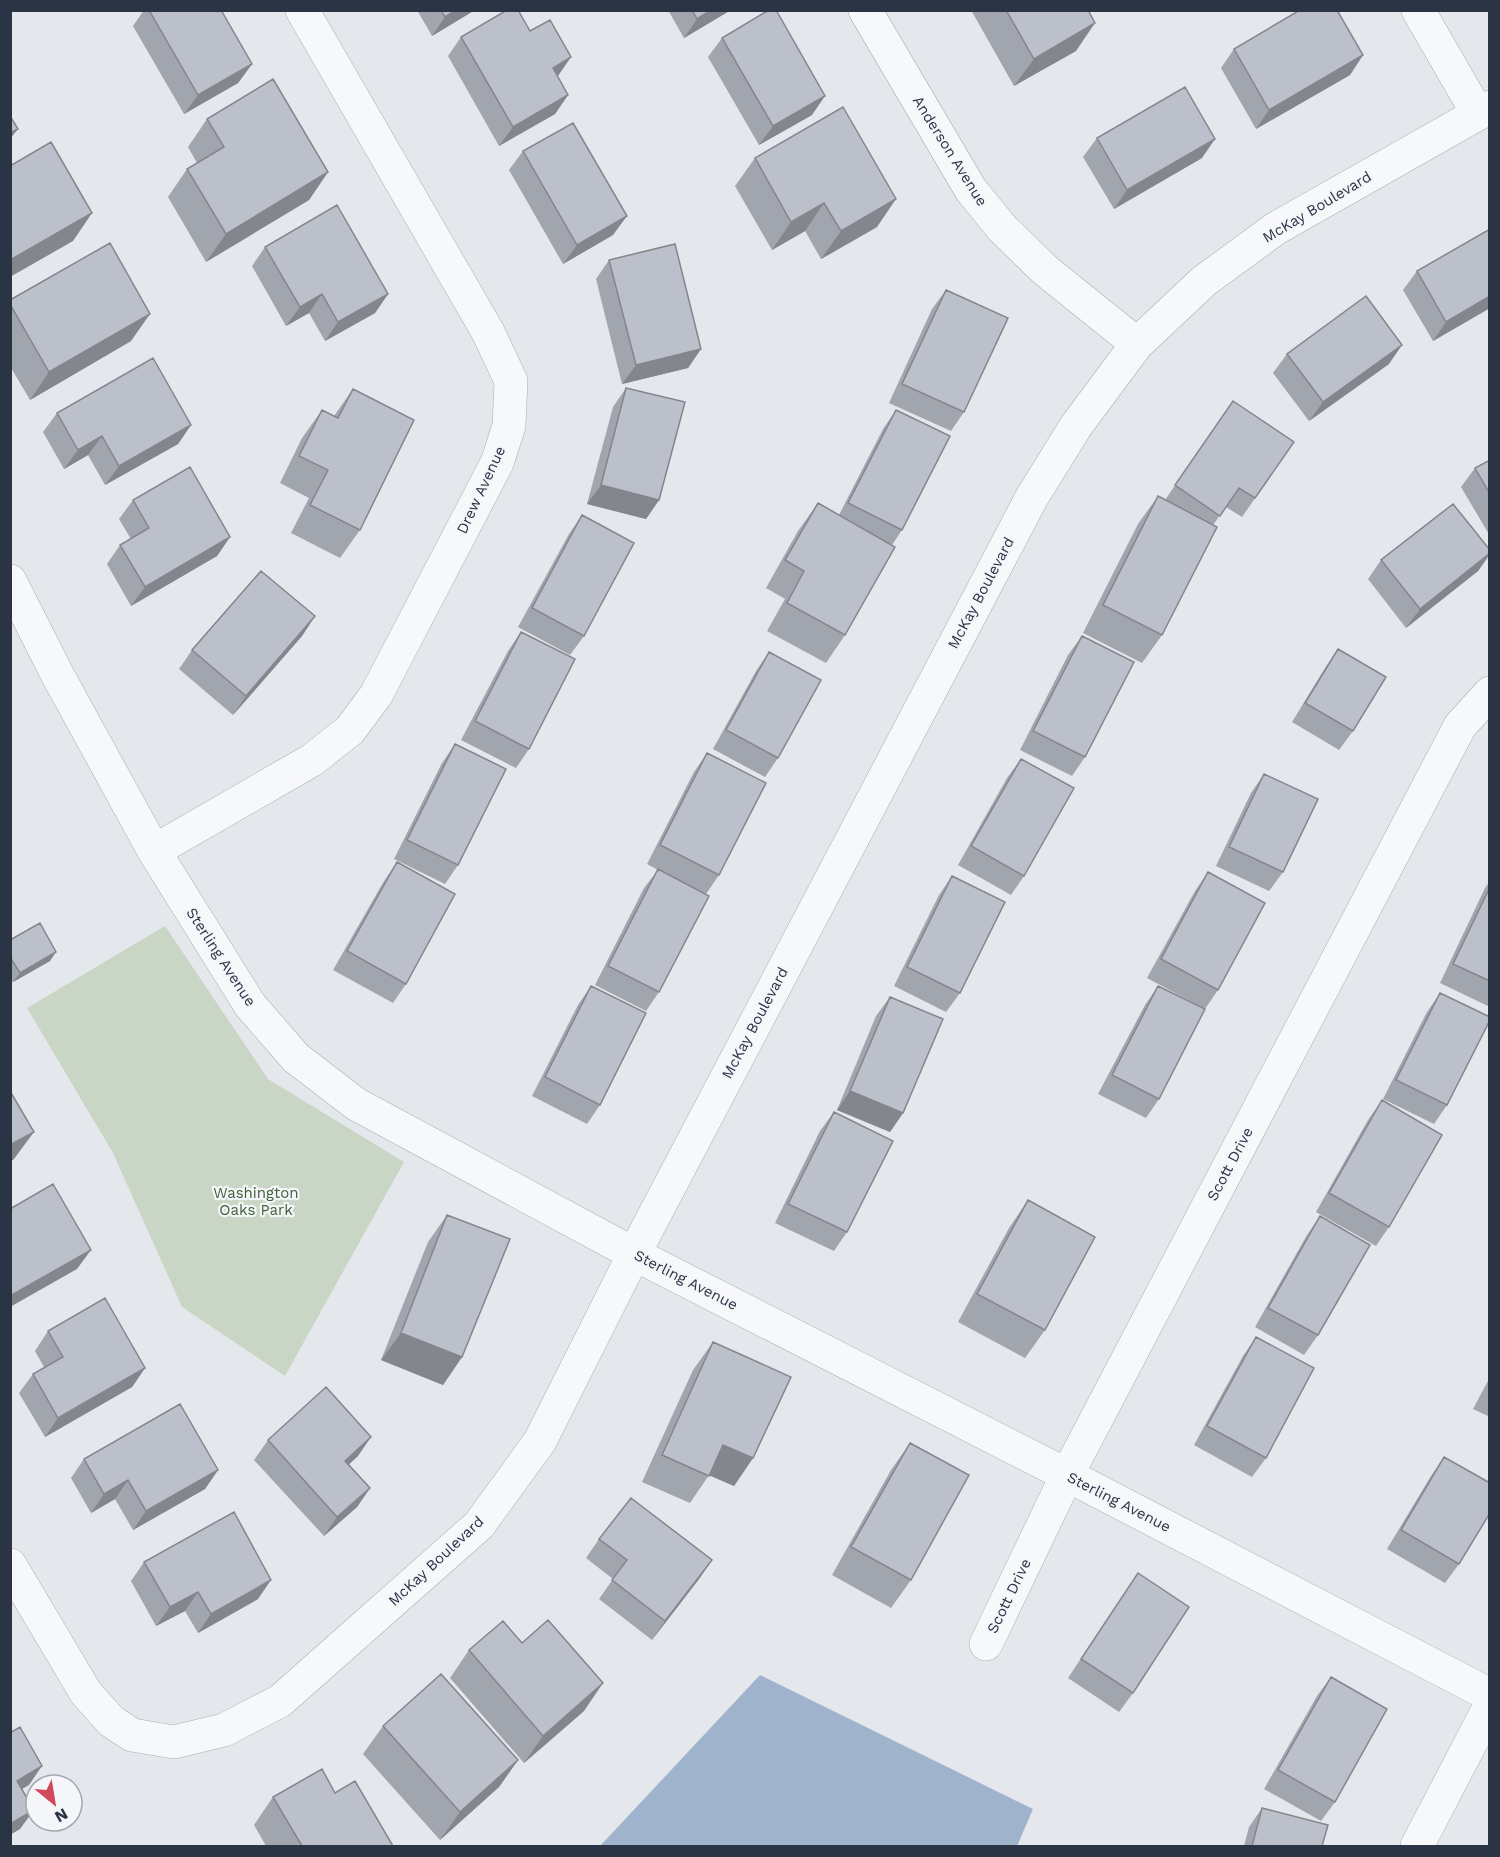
<svg xmlns="http://www.w3.org/2000/svg" width="1500" height="1857" font-family="'Work Sans',sans-serif">
	<rect width="100%" height="100%" fill="#e4e7ec"/>
	<path fill="#c9d6c5" d="M165,926L268,1079L404,1162L285,1376L182,1307L113,1153L27,1008Z"/>
	<path fill="#9fb4cc" d="M760,1675L1033,1809L1017,1846H600Z"/>
	<g fill="none" stroke-linecap="round" stroke-linejoin="round">
		<defs>
			<path id="street" d="M865,10L971,190L1002,228L1045,270L1137,344
				M1418,10L1478,114
				M10,581L57,674L154,851L250,1005L296,1058L356,1104L634,1254L1067,1475L1490,1695
				M154,851L312,760L350,730L376,695L497,463L509,426L511,381L488,332L302,10
				M10,1565L86,1693L111,1721L132,1735L174,1742L224,1730L280,1701L479,1525L540,1441L634,1254L1032,497L1076,426L1137,344L1204,281L1275,229L1490,107
				M986,1644L1067,1475L1460,726L1490,693
				M1417,1846L1490,1706"/>
		</defs>
		<use href="#street" stroke="#a9aeb7" stroke-width="34"/>
		<use href="#street" stroke="#f7f8fa" stroke-width="33"/>
	</g>
	<path fill="#a1a5ae" d="M144,10H221L252,64L238,83L184,114L133,26Z
		M417,10H475L432,36Z
		M668,10H731L684,38Z
		M971,10H1088L1076,51L1014,86Z
		M461,37L568,95L555,114L499,146L448,56Z
		M722,38L812,115L759,145L708,57Z
		M1234,49L1363,55L1350,75L1256,129L1221,68Z
		M207,119L328,172L309,200L206,262L168,197L187,169L197,163L188,147Z
		M1097,138L1202,158L1114,209L1083,157Z
		M523,151L613,235L563,264L509,170Z
		M755,158L877,227L821,259L805,231L772,250L735,186Z
		M1490,229V308L1433,341L1403,290L1417,271Z
		M265,247L388,294L375,313L325,341L309,313L286,326L252,266Z
		M609,260L701,349L688,368L622,384L596,279Z
		M946,290L964,412L951,431L889,403L932,309Z
		M10,300L131,341L30,400L10,366Z
		M1287,354L1389,364L1309,421L1273,373Z
		M626,388L659,500L646,519L587,504L613,407Z
		M353,389L360,530L340,558L291,533L309,498L280,483L302,438L322,410L334,416Z
		M1233,401L1294,442L1242,517L1226,507L1213,525L1162,635L1142,663L1083,633L1138,524L1158,496L1165,500Z
		M896,410L902,530L892,545L845,635L826,663L767,631L785,599L766,588L798,531L818,503L839,515L883,429Z
		M57,413L191,425L178,444L105,485L88,455L64,469L43,432Z
		M1490,460V536L1461,487L1475,468Z
		M133,500L230,537L217,556L131,606L107,564L120,545L131,539L119,519Z
		M582,515L584,636L570,655L518,627L569,534Z
		M1490,550V555L1478,571L1406,628L1368,579L1381,560Z
		M315,616L302,636L233,715L179,669L192,650Z
		M521,632L529,749L516,768L461,740L508,651Z
		M1082,636L1085,757L1072,776L1020,750L1068,655Z
		M1338,649L1353,731L1339,750L1292,722L1325,668Z
		M769,652L778,758L765,777L713,749L756,671Z
		M455,744L458,865L445,884L394,859L442,763Z
		M707,753L719,875L706,894L659,992L646,1011L595,985L644,888L658,870L647,864L694,772Z
		M1021,759L1024,876L1011,895L958,865L1007,778Z
		M1264,774L1283,872L1269,891L1216,866L1251,793Z
		M397,862L406,984L393,1003L333,970L384,881Z
		M1208,872L1218,990L1205,1009L1147,978L1195,891Z
		M952,876L960,993L946,1012L894,986L939,895Z
		M1490,881V1007L1440,983L1485,888Z
		M10,940L50,961L13,982L10,978Z
		M591,986L600,1105L587,1124L532,1096L578,1005Z
		M1158,986L1159,1099L1146,1118L1098,1094L1145,1005Z
		M1440,993L1447,1105L1434,1124L1383,1099L1427,1012Z
		M890,997L903,1113L890,1132L837,1110L876,1016Z
		M1382,1100L1389,1227L1376,1246L1316,1212L1368,1120Z
		M834,1112L847,1232L834,1251L775,1223L820,1131Z
		M1028,1200L1045,1330L1025,1358L958,1322L1009,1228Z
		M447,1215L462,1357L443,1385L381,1360L428,1242Z
		M1320,1216L1318,1335L1304,1355L1255,1327L1307,1235Z
		M48,1331L145,1368L132,1387L45,1437L19,1393L33,1374L44,1367L35,1351Z
		M1256,1337L1266,1458L1252,1477L1194,1445L1243,1356Z
		M713,1342L753,1458L734,1486L709,1475L690,1503L642,1482L693,1370Z
		M1490,1377V1417L1473,1409Z
		M268,1440L358,1456L349,1464L370,1488L357,1507L324,1536L254,1460Z
		M910,1443L911,1580L891,1608L832,1575L891,1470Z
		M1444,1457L1459,1564L1445,1583L1387,1549L1431,1476Z
		M84,1459L218,1470L205,1489L133,1530L115,1499L91,1513L71,1478Z
		M599,1539L712,1560L699,1579L652,1640L599,1599L613,1579L586,1558Z
		M144,1562L258,1599L198,1633L185,1611L156,1626L131,1581Z
		M1138,1573L1133,1693L1119,1712L1068,1678Z
		M469,1650L584,1711L524,1763L450,1678Z
		M1331,1677L1335,1802L1321,1821L1264,1789L1317,1696Z
		M383,1726L518,1760L499,1787L440,1840L363,1754Z
		M335,1793L393,1846H266L254,1825L273,1797Z
		M1262,1808L1322,1846H1244L1249,1827Z"/>
	<path fill="#83868d" d="M456,10H475L432,36L445,17Z
		M711,10H731L684,38L697,19Z
		M1095,23L1076,51L1014,86L1034,59Z
		M1363,55L1350,75L1256,129L1269,110Z
		M571,57L558,76L553,68Z
		M252,64L238,83L184,114L198,95Z
		M568,95L555,114L499,146L513,127Z
		M825,96L812,115L759,145L773,126Z
		M18,129L10,139V133Z
		M1215,139L1202,158L1114,209L1127,190Z
		M328,172L309,200L206,262L226,234Z
		M896,199L877,227L821,259L841,231Z
		M824,203L805,231L772,250L791,222Z
		M92,213L73,241L10,277V260Z
		M627,216L613,235L563,264L577,245Z
		M322,294L309,313L286,326L300,307Z
		M388,294L375,313L325,341L338,322Z
		M1490,296V308L1433,341L1446,322Z
		M150,314L131,341L30,400L49,372Z
		M1402,345L1389,364L1309,421L1323,402Z
		M701,349L688,368L622,384L636,365Z
		M191,425L178,444L105,485L119,466Z
		M102,436L88,455L64,469L78,450Z
		M601,485L659,500L646,519L587,504Z
		M230,537L217,556L131,606L145,587Z
		M1490,553L1478,571L1406,628L1420,609Z
		M315,616L302,636L233,715L246,696Z
		M56,952L50,961L13,982L20,973Z
		M850,1091L903,1113L890,1132L837,1110Z
		M34,1132L14,1159L10,1162V1145Z
		M91,1250L77,1269L10,1307V1296Z
		M401,1333L462,1357L443,1385L381,1360Z
		M145,1368L132,1387L45,1437L58,1418Z
		M371,1437L358,1456L332,1480L345,1461Z
		M723,1445L753,1458L734,1486L704,1473Z
		M218,1470L205,1489L133,1530L146,1511Z
		M128,1480L115,1499L91,1513L104,1494Z
		M370,1488L357,1507L324,1536L337,1517Z
		M712,1560L699,1579L652,1640L665,1621Z
		M271,1580L258,1599L198,1633L211,1614Z
		M198,1592L185,1611L156,1626L170,1607Z
		M603,1683L584,1711L524,1763L543,1736Z
		M518,1760L499,1787L440,1840L460,1812Z
		M42,1766L29,1785L10,1796L17,1781Z
		M34,1810L20,1829L10,1835V1824Z"/>
	<path fill="#bbc0ca" stroke="#83868d" stroke-width="1.5" d="M149,10H221L252,64L198,95Z
		M441,10H456L445,17Z
		M507,10H518L530,31L550,20L571,57L553,68L568,95L513,127L461,37Z
		M692,10H711L697,19Z
		M769,10H776L825,96L773,126L722,38Z
		M1006,10H1088L1095,23L1034,59Z
		M1300,10H1337L1363,55L1269,110L1234,49Z
		M273,79L328,172L226,234L187,169L224,147L207,119Z
		M1185,87L1215,139L1127,190L1097,138Z
		M843,107L896,199L841,231L824,203L791,222L755,158Z
		M10,116L18,129L10,133Z
		M573,123L627,216L577,245L523,151Z
		M51,142L92,213L10,260V166Z
		M337,205L388,294L338,322L322,294L300,307L265,247Z
		M1490,229V296L1446,322L1417,271Z
		M110,243L150,314L49,372L10,304V300Z
		M675,244L701,349L636,365L609,260Z
		M946,290L1008,318L964,412L902,384Z
		M1366,296L1402,345L1323,402L1287,354Z
		M153,358L191,425L119,466L102,436L78,450L57,413Z
		M626,388L685,402L659,500L601,485Z
		M353,389L414,420L360,530L310,505L328,470L299,456L322,410L338,418Z
		M1233,401L1294,442L1255,498L1239,488L1220,516L1175,485Z
		M896,410L950,436L902,530L848,503Z
		M1490,460V494L1475,468Z
		M190,467L230,537L145,587L120,545L149,528L133,500Z
		M1158,496L1217,527L1162,635L1103,605Z
		M818,503L895,547L845,635L787,603L804,571L785,560Z
		M1453,504L1490,550V553L1420,609L1381,560Z
		M582,515L634,543L584,636L532,608Z
		M261,571L315,616L246,696L192,650Z
		M521,632L575,659L529,749L475,721Z
		M1082,636L1134,662L1085,757L1033,731Z
		M1338,649L1386,677L1353,731L1305,703Z
		M769,652L821,680L778,758L726,730Z
		M455,744L506,769L458,865L407,840Z
		M707,753L766,783L719,875L660,845Z
		M1021,759L1074,788L1024,876L971,846Z
		M1264,774L1318,799L1283,872L1229,847Z
		M397,862L455,894L406,984L347,951Z
		M658,869L709,896L659,992L608,966Z
		M1208,872L1265,903L1218,990L1161,959Z
		M952,876L1005,902L960,993L907,967Z
		M1490,887V981L1453,964Z
		M40,923L56,952L20,973L10,957V940Z
		M591,986L646,1013L600,1105L545,1077Z
		M1158,986L1205,1009L1159,1099L1112,1075Z
		M1440,993L1490,1017V1020L1447,1105L1396,1080Z
		M890,997L943,1019L903,1113L850,1091Z
		M10,1091L34,1132L10,1145Z
		M1382,1100L1442,1135L1389,1227L1329,1193Z
		M834,1112L893,1141L847,1232L788,1204Z
		M53,1184L91,1250L10,1296V1209Z
		M1028,1200L1095,1237L1045,1330L977,1294Z
		M447,1215L510,1239L462,1357L401,1333Z
		M1320,1216L1370,1245L1318,1335L1268,1308Z
		M105,1298L145,1368L58,1418L33,1374L63,1357L48,1331Z
		M1256,1337L1314,1368L1266,1458L1207,1426Z
		M713,1342L791,1377L753,1458L723,1445L709,1476L662,1455Z
		M326,1387L371,1437L345,1461L370,1488L337,1517L268,1440Z
		M180,1404L218,1470L146,1511L128,1480L104,1494L84,1459Z
		M910,1443L969,1475L911,1580L851,1547Z
		M1444,1457L1490,1483V1513L1459,1564L1401,1530Z
		M631,1498L712,1560L665,1621L612,1580L627,1560L599,1539Z
		M234,1512L271,1580L211,1614L198,1592L170,1607L144,1562Z
		M1138,1573L1189,1607L1133,1693L1081,1659Z
		M548,1620L603,1683L543,1736L469,1650L503,1621L522,1643Z
		M441,1674L518,1760L460,1812L383,1726Z
		M1331,1677L1387,1709L1335,1802L1278,1770Z
		M20,1727L42,1766L17,1781L34,1810L10,1824V1733Z
		M322,1769L335,1793L355,1781L393,1846H302L273,1797Z
		M1262,1808L1328,1825L1322,1846H1252Z"/>
	<g text-anchor="middle" dominant-baseline="central" stroke-width="4.5" stroke-linejoin="round" paint-order="stroke">
		<g font-size="15" fill="#2b3445" stroke="#f4f6f9">
			<text transform="translate(950 151) rotate(58)">Anderson Avenue</text>
			<text transform="translate(1317 207) rotate(-31)">McKay Boulevard</text>
			<text transform="translate(481 490) rotate(-65)">Drew Avenue</text>
			<text transform="translate(981 593) rotate(-62)">McKay Boulevard</text>
			<text transform="translate(221 957) rotate(57)">Sterling Avenue</text>
			<text transform="translate(755 1023) rotate(-62)">McKay Boulevard</text>
			<text transform="translate(1230 1164) rotate(-62)">Scott Drive</text>
			<text transform="translate(686 1280) rotate(27)">Sterling Avenue</text>
			<text transform="translate(1119 1502) rotate(27)">Sterling Avenue</text>
			<text transform="translate(436 1561) rotate(-43)">McKay Boulevard</text>
			<text transform="translate(1009 1596) rotate(-64)">Scott Drive</text>
		</g>
		<g font-size="15" fill="#3f6138" stroke="#f4f6f9">
			<text x="256" y="1193">Washington<tspan x="256" dy="17">Oaks Park</tspan></text>
		</g>
	</g>
	<rect width="1500" height="1857" fill="none" stroke="#2b3445" stroke-width="24"/>
	<g transform="translate(54 1803) rotate(150)"><circle r="28" fill="#f4f6f9" stroke="#a4a8b1" stroke-width="1.5"/>
	<path d="M0-4.5L10 22L0 15L-10 22Z" fill="#d1495b"/>
	<text y="-9" font-size="16" font-weight="bold" text-anchor="middle" fill="#2b3445">N</text>
	</g>
</svg>
